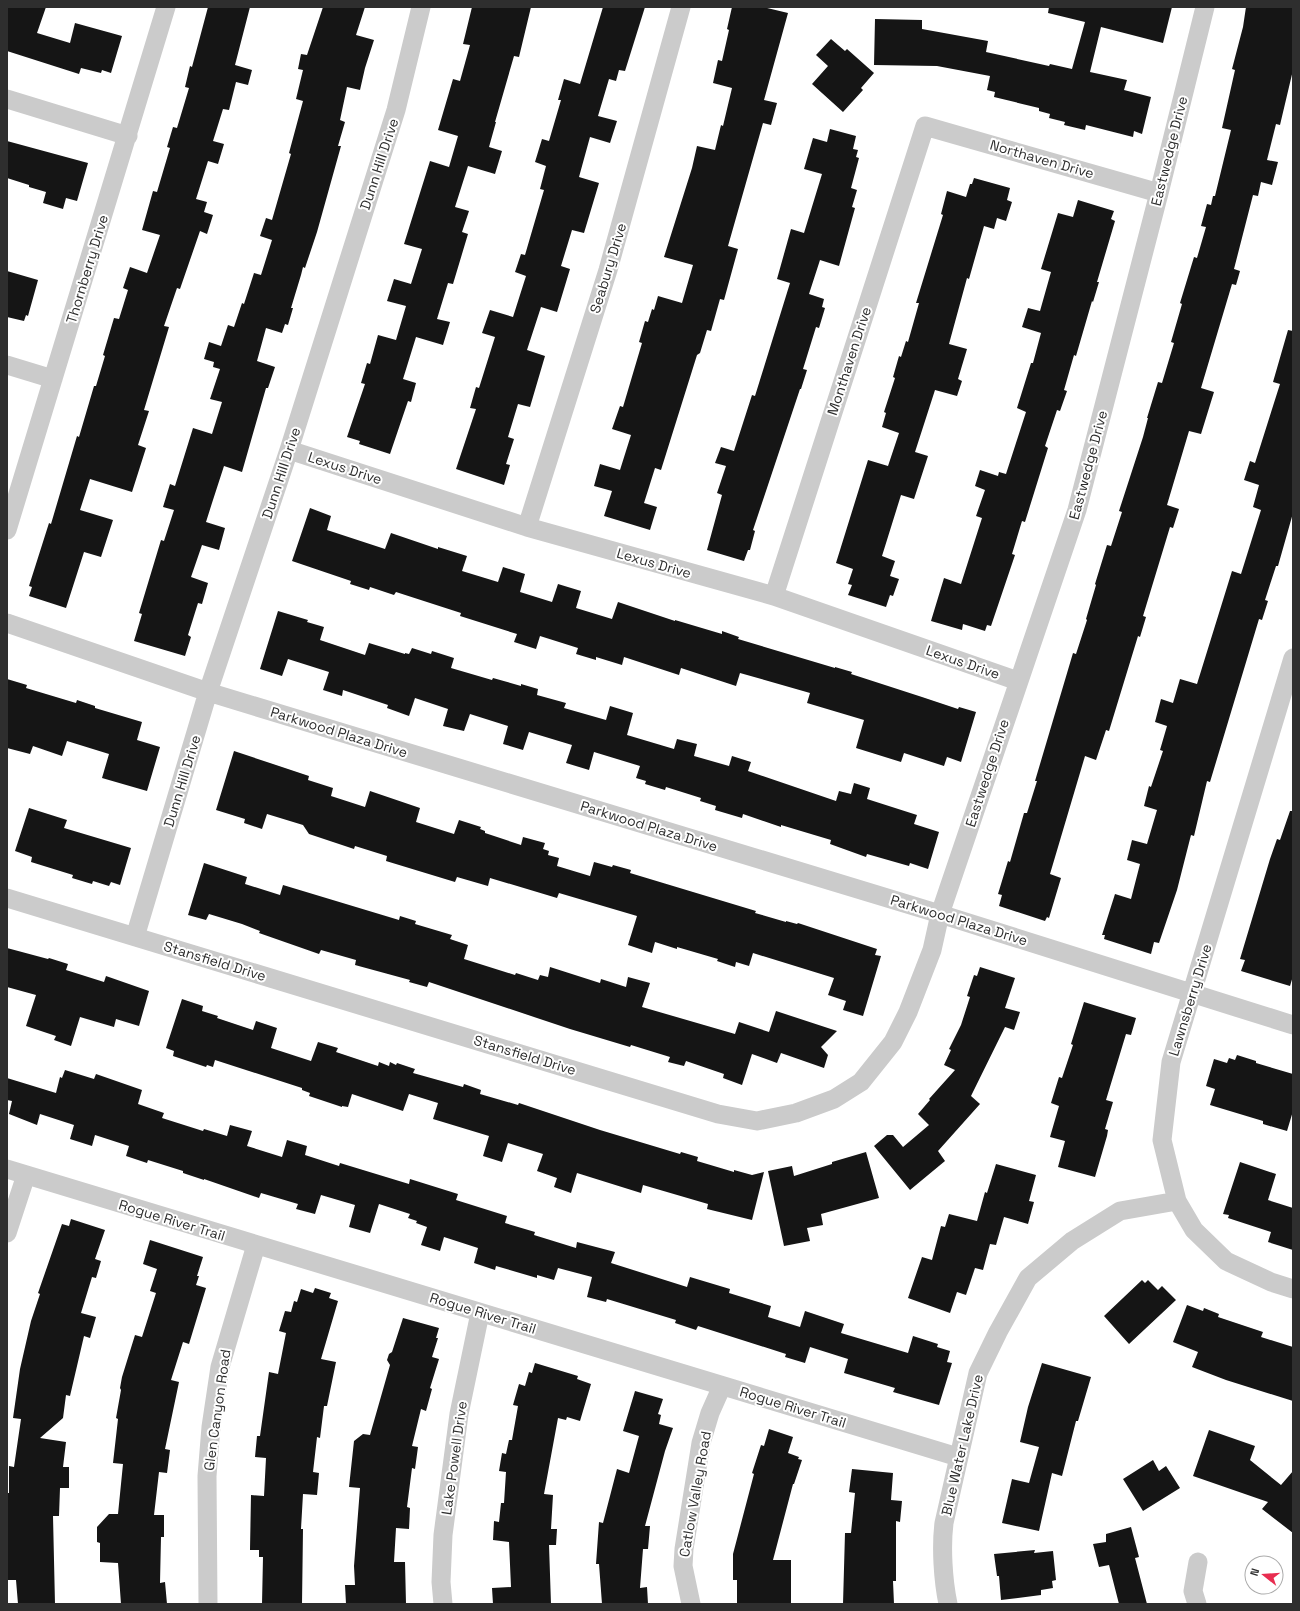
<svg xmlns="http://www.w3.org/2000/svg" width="1300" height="1611" font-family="'Space Grotesk',sans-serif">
	<rect width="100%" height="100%" fill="#fff"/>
	<path fill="#151515" d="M7,7H46L37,33L70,43L75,23L122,36L111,73L102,70L101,73L81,68L79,74L7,51Z
		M208,7H250L235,65L252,70L248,85L236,82L229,110L223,109L213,141L224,144L218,164L208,161L196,199L207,202L204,212L213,215L207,234L200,231L180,289L177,288L164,326L169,327L144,410L149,411L138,445L146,448L132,492L90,479L80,510L113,520L101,557L84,552L66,608L29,596L32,587L29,586L49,523L51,524L77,436L79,437L94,386H96L105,356L103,355L114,318L119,319L128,290L123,288L130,267L147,273L160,235L142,230L153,191L157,192L170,148L167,147L173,127L177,128L189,88L185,87L190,66L192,67Z
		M323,7H365L356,35L374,40L365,68L360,90L347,87L340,120L345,122L338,146H341L317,232L305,268L303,267L301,275L291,308H293L288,325L285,324L282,333L266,328L257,361L275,367L268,388H266L242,472L224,466L212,503L206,522L225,528L219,550L202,545L191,577L208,583L202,604L198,603L188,635L191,637L185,656L134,641L142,614L139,613L161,540L164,541L174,510L163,507L170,484L175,486L193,428L212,434L222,402L210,399L220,369L213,367L214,362L204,359L209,342L221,346L228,325L234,327L242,303L244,304L254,273L261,275L272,240L260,236L266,218L272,220L291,154L289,153L303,101L296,99L303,70L298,69L301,54L307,55Z
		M472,7H531L519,57L514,56L495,122H496L489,147L502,151L495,174L468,166L455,207L469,211L462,232L468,234L453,284L448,283L437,319L450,322L443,345L416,337L403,379L416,383L411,402L408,401L390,454L359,444L360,441L347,437L365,384L361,383L367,363L370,364L378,335L396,340L406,306L387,301L394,279L411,284L422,249L404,244L430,161L449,167L458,136L438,130L453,79L460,81L470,45L463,44Z
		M603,7H645L625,71L619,70L616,81L609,79L598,116L617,121L610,143L590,137L579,177L599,183L584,233L572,230L561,266L570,269L557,312L541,307L527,350L545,356L530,407L518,404L508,437L514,439L506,464L510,465L504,485L456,469L476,409L470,408L476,387L479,388L495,337L482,333L490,310L513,317L526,276L515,272L521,254L525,255L544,190L540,189L546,166L535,162L542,139L549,141L561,100H558L564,79L580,84Z
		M732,7H763L788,13L764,100L777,103L771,125L763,123L728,246L738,249L724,300L720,299L711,331L707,330L700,353L697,355L661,470L655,468L644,503L657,507L650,530L604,516L612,491L594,486L600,464L620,470L631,435L612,429L620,406L623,407L642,343L639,342L645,321L648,322L652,309L654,310L658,296L682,303L693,265L664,257L692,168L697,146L715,150L721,125L723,126L732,88L713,83L718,60L722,61L729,30L727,29Z
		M1049,7H1172L1163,43L1101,27L1090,72L1127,80L1124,90L1151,97L1142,134L1134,131L1133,137L1086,125L1085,130L1064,125L1065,122L1049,118L1050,114L1039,111V108L994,97L995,92L987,90L990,76L937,66L874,65L875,19L922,20V29L988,41L986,52L1049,66L1050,64L1072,69L1085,22L1048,13Z
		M1246,7H1293V70L1280,125L1276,124L1267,160L1278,162L1272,185L1261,182L1258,196L1253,195L1234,269L1240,271L1236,285L1232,284L1201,388L1214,392L1201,434L1189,431L1167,505L1179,509L1173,528L1170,527L1143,616L1146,617L1140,637L1138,636L1109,731L1106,730L1096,760L1085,756L1050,874L1061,878L1049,918L1047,917L1045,921L999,906L1002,895L998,894L1008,861L1010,862L1024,813H1027L1037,781H1035L1073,653L1076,654L1087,620L1086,619L1096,585L1095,584L1107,545L1111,546L1122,512L1119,511L1143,437L1148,418H1147L1158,382L1162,383L1174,343L1171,342L1182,304L1180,303L1194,257L1197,258L1206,227L1201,226L1207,204L1211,205L1213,196H1215L1231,130L1222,128L1235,70L1232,69L1243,27Z
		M831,39L845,51L847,49L874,73L861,88L863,90L843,112L812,84L828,66L816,55Z
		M830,129L856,136L853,149L858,150L856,157L859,158L851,188L857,190L852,207L855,208L839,266L820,260L809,294L824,299L822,307L825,308L819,328L816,327L803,369L807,370L801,389H800L753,530L755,531L750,550H748L744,561L707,550L722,495L717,493L726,466L715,463L721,447L734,451L752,395L755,396L790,283L777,279L791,229L804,233L822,174L804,169L813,138L827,142Z
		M7,141L88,163L77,201L66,198L63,209L43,203L46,192L29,187V185L7,178Z
		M974,178L1010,188L1007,200L1012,202L1006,221L997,218L994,229L984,226L969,279L967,278L949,344L967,349L958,379L962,381L957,396L935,390L915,452L928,456L914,499L901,495L882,556L895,561L890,576L899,579L893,596L890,595L886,607L848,595L852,585L848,584L853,569L836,563L868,460L888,466L899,433L882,427L886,413L884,412L895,378L893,377L899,356L901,357L906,341L908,342L919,303H916L943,215L941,214L947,191L966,197L970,184H972Z
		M1078,200L1114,211L1111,219L1115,221L1097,282H1099L1093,302L1092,301L1076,356L1074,355L1064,390L1067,391L1060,411L1057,410L1045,446L1048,448L1025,522L1022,521L1012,554L1015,555L991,626L987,625L985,631L963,624L962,630L931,621L944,578L961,584L982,518L976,516L985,490L975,486L980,470L998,476L999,472L1006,474L1026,412L1017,408L1031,363H1033L1041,333L1022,327L1028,308L1040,311L1051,272L1041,269L1058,213L1073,217Z
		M7,271L38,280L28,316L26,315L24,321L7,317Z
		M1288,330L1293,331V513L1278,566H1276L1265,600L1268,601L1262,620L1259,619L1210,782L1207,781L1194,836L1191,835L1177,890L1159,943L1154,942L1151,954L1104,939L1105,935H1102L1115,894L1131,899L1140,864L1127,860L1132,840L1147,844L1157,810L1144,806L1149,786L1151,787L1163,751L1160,750L1167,726L1155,722L1161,699L1173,703L1180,679L1197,684L1232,571L1241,574L1261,510L1253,507L1259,485L1244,480L1250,461L1255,463L1280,384L1273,382Z
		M310,508L331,516L327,530L385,549L391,533L438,549V547L467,556L462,571L498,582L503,567L525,574L520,592L552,602L558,584L581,591L576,608L612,619L618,602L675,621V620L722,634V631L739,637L738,639L835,668V667L852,672L851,674L922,697L958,709L959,707L976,712L961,762L947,757L944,766L904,753L901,762L856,748L864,720L807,703L810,693L740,673L736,686L681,668L679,675L624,657L622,665L596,657V660L576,654L578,648L540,636L536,649L514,642L517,634L460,616L461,613L396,592L394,595L370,587L369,590L350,584L351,581L292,561Z
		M278,611L308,620L307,622L324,627L320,640L365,655L369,643L405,654V653L409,654L412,648L431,654L432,651L454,658L451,668L492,680L493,678L521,686V684L538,689L537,695L566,703L564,708L606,720L610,706L633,713L627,735L674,749L677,739L697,744L694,756L729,766L732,756L751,762L748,771L836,801L839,791L851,794L854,783L870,788L867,799L917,815L914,824L939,832L928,869L910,863L909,866L867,854L866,857L830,844L831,840L781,825V827L743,814L742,818L715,810L716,806L700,801L701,798L666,787L665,790L645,784L646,781L636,778L640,766L594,752L589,770L566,763L572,745L529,732L523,750L503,744L508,726L470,714L464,731L443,726L448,709L415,698L409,716L387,708L388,705L343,690L342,696L323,690L329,672L288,659L282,676L260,669Z
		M7,679L27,685L26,688L76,703L77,700L95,706V708L142,722L137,740L160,747L147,791L102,778L109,754L67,741L62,756L33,746L30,754L7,748Z
		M234,751L309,776L308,780L333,788L331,796L365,807L370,791L420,808L416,822L454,834L459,820L481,827L480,829L485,831V833L521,845L523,837L545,843L543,849L549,851L548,855L559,858L557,866L590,876L594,862L612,867L613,865L631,870L630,873L756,911L755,913L786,922V921L797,924L798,923L877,949L875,955L881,956L863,1016L843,1010L846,1001L828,995L834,978L753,953L749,966L736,962L735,967L717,961L718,959L677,947V949L655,942L652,953L628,945L637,916L559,893L557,898L490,878L488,886L457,877L455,882L386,861L387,856L355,846L354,849L309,834L303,825L267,814L262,829L244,823L245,819L216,810Z
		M29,808L67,820L64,828L131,848L120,885L111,882L109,886L93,881L92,884L72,878L73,875L31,862L32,857L15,851Z
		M1290,811H1293V976L1290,986L1241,971L1245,960L1240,959L1270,859L1277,839L1280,840Z
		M204,863L247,877L245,884L280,895L283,885L399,920L400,916L416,921L415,924L452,935L450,939L468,945L464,959L515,975L516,973L538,980L540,975L548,977L550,967L600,983L601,979L626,987L628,977L650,983L642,1007L735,1034L739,1022L769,1032L776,1011L837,1031L821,1047L828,1055L824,1068L781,1053L777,1063L752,1054L742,1085L723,1078L724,1074L686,1061L684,1066L668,1062L670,1057L631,1045L630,1047L570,1029L429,982L427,987L409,982L410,980L355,965L356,960L321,950L319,954L259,933L260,931L242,924L209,914L206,920L188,915Z
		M7,948L48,959L49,958L68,964L66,970L104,982L106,976L149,991L139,1026L116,1019L114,1027L80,1017L71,1046L54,1040L56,1036L26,1026L36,995L7,987Z
		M980,967L1015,978L1005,1008L1020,1012L1014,1030L1005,1027L971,1096L980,1104L938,1151L945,1161L910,1190L874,1146L887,1135H893L903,1147L929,1125L918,1114L930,1100L929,1099L955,1070L944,1065L951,1050L949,1049L961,1025L970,997L967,996L974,975L977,976Z
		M182,999L203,1006L202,1011L218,1016L217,1018L253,1030L256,1021L277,1028L271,1048L311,1061L318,1042L338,1048L336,1052L378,1066L379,1062L389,1066L390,1062L396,1065L397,1063L415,1069L413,1073L463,1087L464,1084L481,1090L480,1094L518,1105L519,1103L600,1130L680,1154L681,1152L698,1157L697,1161L734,1172V1170L752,1175L764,1172L752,1220L707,1209L708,1204L643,1185L641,1193L577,1173L571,1193L554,1187L557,1178L537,1171L543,1154L508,1143L502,1162L483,1156L489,1136L433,1119L438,1103L409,1094L403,1111L352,1094L348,1107L342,1106V1107L309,1096L310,1093L302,1090V1088L215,1060L213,1067L207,1065L206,1067L173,1056L174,1051L166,1048Z
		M1084,1002L1136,1018L1131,1035L1126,1034L1106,1100L1113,1102L1105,1129L1108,1130L1107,1136L1095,1177L1058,1167L1065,1141L1050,1137L1059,1106L1051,1103L1059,1077L1062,1078L1073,1045L1071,1044Z
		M1237,1055L1256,1061V1063L1293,1074V1111L1287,1131L1263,1124V1121L1210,1105L1215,1089L1206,1086L1214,1059L1227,1063L1229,1058L1235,1060Z
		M65,1070L94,1079L96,1074L142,1090L138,1104L164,1113L162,1118L203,1131L204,1129L227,1136L230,1125L252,1131L247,1146L282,1157L287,1140L307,1146L305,1155L339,1166L340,1163L409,1184L410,1179L458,1194L456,1200L507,1216L505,1223L535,1232L534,1235L576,1248L577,1242L615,1252L611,1263L687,1287L690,1277L730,1289L729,1293L771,1306L768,1317L800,1327L805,1311L844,1324L841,1333L908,1353L913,1336L938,1344L937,1347L950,1351L947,1362L952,1363L939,1405L893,1392L895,1388L844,1373L848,1359L810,1347L805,1363L785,1357L786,1354L698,1326L696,1330L675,1323L676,1320L607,1299L606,1302L587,1297L592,1277L558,1268L554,1280L537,1275V1278L496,1266L495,1270L474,1263L478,1248L444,1237L440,1251L421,1245L427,1227L416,1223L417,1221L408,1218L410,1214L379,1204L370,1233L349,1227L355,1205L321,1195L315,1214L296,1209L298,1204L261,1193L259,1198L204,1179V1180L183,1173V1171L148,1160L147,1163L126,1156L129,1146L95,1135L92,1146L70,1139L74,1125L40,1114L37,1125L9,1114L12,1101L7,1100V1078L56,1093L60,1077L62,1078Z
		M866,1152L879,1198L821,1214L823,1225L807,1228L810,1241L784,1246L768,1171L792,1166L794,1176L832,1164V1162Z
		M1240,1162L1276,1174L1268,1200L1293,1208V1250L1268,1242L1271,1232L1228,1218L1229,1215L1223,1214Z
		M996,1164L1036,1175L1029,1201L1034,1202L1028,1224L1004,1217L996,1245L990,1244L983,1270L975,1268L966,1295L957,1292L950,1313L908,1298L922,1257L932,1260L941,1226L945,1227L949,1214L977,1221L985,1192L987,1193Z
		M71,1219L105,1230L95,1259L101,1261L96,1278L92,1277L81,1313L96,1317L90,1338L84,1336L70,1396L66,1395L63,1418L40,1438L66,1442L63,1467H69V1488H60L59,1516H53L55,1604H18L16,1580H8L7,1554V1493H9V1466L14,1467L21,1419L13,1418L20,1369L31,1321L40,1294L38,1293L62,1224L69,1226Z
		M150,1240L203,1257L197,1276H199L196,1285L206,1288L189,1344L183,1342L171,1380L179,1382L165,1449L170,1450L167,1473L159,1472L154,1515H164V1537H161L160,1583L165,1582L167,1604H121L118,1563L100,1562V1543L97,1542V1527L109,1514H118L123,1464L113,1463L118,1419L116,1418L121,1390L120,1388L122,1377L135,1335L142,1337L156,1293L150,1291L157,1269L143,1264Z
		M1142,1280L1145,1283L1148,1280L1158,1290L1162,1286L1176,1300L1129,1344L1104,1316Z
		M315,1288L331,1293L329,1298L338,1301L321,1359L336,1362L327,1406H324L320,1438L317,1437L313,1472L319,1473L317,1495L303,1494L301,1529H303L302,1604H262L263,1557H259V1550H250L251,1495L264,1496L266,1458L255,1457L257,1436H260L269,1372L278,1374L286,1333L279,1331L285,1311L291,1312L294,1301L297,1302L301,1289L313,1293Z
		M1187,1305L1203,1311L1204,1308L1219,1314L1218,1317L1263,1332L1261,1337L1293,1347V1401L1226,1380L1192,1367L1198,1352L1173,1342Z
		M403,1318L439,1328L436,1338H438L432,1357L439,1359L430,1388L432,1389L426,1411L421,1409L412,1446L418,1447L415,1469L412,1468L407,1507L410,1508L409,1529L396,1528L394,1562H405L406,1604H346L345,1585H355L354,1566L360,1488L349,1487L354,1441L363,1434L370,1435L390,1365L387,1360L389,1354L392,1352Z
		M535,1363L578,1376L577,1379L591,1384L580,1421L567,1417L566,1420L558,1418L544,1494L553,1495L551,1529H557L556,1545H549L551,1604H493L492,1588L511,1587L509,1542L493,1540L494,1521L499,1522L501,1503H504L506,1472L499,1471L502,1453L506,1454L509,1440H512L518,1406L513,1405L519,1384L525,1386L529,1372L532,1373Z
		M1042,1363L1091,1377L1078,1421H1076L1062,1476L1052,1473L1039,1531L1002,1523L1012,1479L1029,1483L1039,1447L1020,1442L1028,1407Z
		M635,1391L663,1399L658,1414L661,1415L659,1424L673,1428L665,1451L645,1526H650L648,1549H643L640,1588L647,1587L648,1604H602L599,1564H596L599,1522L603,1523L617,1469L629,1473L639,1436L623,1431Z
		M769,1429L793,1437L788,1453L799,1457L798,1459L802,1460L794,1484H793L773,1560H791V1604H737V1580H733V1554L754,1474L752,1473L761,1445L764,1446Z
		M1209,1430L1255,1446L1250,1460L1281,1485L1293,1471V1533L1262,1509L1268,1502L1193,1476Z
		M1153,1460L1159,1471L1166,1466L1180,1488L1143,1511L1123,1479Z
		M852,1469L893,1473L891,1500L902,1501L900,1522L896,1521V1581H893L894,1604H843L845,1533H851L855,1493L849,1492Z
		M1131,1527L1139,1557L1135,1558L1147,1604H1119L1109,1565L1099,1567L1093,1544L1106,1542V1534Z
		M1035,1550L1034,1553L1053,1551L1056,1580L1052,1581L1053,1588L1041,1590V1595L1001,1600L999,1576H997L994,1554Z"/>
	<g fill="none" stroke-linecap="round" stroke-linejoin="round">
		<path stroke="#cbcbcb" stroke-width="19" d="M7,99L128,136
			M7,365L53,379
			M289,450L527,527L774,596L1018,681
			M527,527L608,270L681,7
			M7,530L166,7
			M774,596L925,126L1159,193
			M7,623L208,692L940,914L1293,1025
			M1293,658L1171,1062L1162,1140L1177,1201L1194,1230L1226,1261L1271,1282L1293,1289
			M7,898L718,1114L757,1121L796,1113L834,1099L861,1082L893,1042L908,1012L932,950L940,914L1077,510L1159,193L1205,7
			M135,937L208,692L289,450L396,110L421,7
			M7,1169L958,1457
			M7,1233L26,1175
			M208,1604L207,1476L211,1427L220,1367L256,1245
			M443,1604L441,1582L443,1535L459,1414L480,1313
			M691,1604L683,1566L684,1549L701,1443L710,1413L722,1386
			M948,1604C943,1580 941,1547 944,1523L978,1373L998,1332L1028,1278L1072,1241L1120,1211L1177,1201
			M1197,1604L1193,1591L1198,1562"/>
	</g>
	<g text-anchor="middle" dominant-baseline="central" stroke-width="4" stroke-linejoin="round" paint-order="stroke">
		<g font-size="14" fill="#2e2e2e" stroke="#fff">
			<text transform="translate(1169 151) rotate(-76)">Eastwedge Drive</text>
			<text transform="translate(1042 159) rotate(16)">Northaven Drive</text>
			<text transform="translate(379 164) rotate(-72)">Dunn Hill Drive</text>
			<text transform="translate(608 268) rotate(-73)">Seabury Drive</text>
			<text transform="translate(87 269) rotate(-73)">Thornberry Drive</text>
			<text transform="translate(849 361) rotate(-72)">Monthaven Drive</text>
			<text transform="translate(1088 465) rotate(-75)">Eastwedge Drive</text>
			<text transform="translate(345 468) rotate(18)">Lexus Drive</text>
			<text transform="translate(281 473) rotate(-72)">Dunn Hill Drive</text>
			<text transform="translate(654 563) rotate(16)">Lexus Drive</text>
			<text transform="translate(963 662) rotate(19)">Lexus Drive</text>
			<text transform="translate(339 732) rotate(17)">Parkwood Plaza Drive</text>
			<text transform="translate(987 773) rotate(-72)">Eastwedge Drive</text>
			<text transform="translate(182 781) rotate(-73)">Dunn Hill Drive</text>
			<text transform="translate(649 826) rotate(17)">Parkwood Plaza Drive</text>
			<text transform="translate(959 920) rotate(17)">Parkwood Plaza Drive</text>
			<text transform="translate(215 961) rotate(17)">Stansfield Drive</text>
			<text transform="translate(1190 1000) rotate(-73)">Lawnsberry Drive</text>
			<text transform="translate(525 1055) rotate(17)">Stansfield Drive</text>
			<text transform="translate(172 1220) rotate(17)">Rogue River Trail</text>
			<text transform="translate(483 1313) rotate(17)">Rogue River Trail</text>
			<text transform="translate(793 1407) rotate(17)">Rogue River Trail</text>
			<text transform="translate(217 1410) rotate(-82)">Glen Canyon Road</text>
			<text transform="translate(962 1445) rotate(-77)">Blue Water Lake Drive</text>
			<text transform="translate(454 1458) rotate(-82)">Lake Powell Drive</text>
			<text transform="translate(695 1494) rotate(-80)">Catlow Valley Road</text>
		</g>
	</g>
	<rect width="1300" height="1611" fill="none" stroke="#2e2e2e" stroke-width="16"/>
	<g transform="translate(1264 1575) rotate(287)"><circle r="19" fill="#ffffff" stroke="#ababab"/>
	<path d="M0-3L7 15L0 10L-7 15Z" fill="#e82d50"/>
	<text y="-6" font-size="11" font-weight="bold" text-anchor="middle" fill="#2e2e2e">N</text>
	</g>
</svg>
